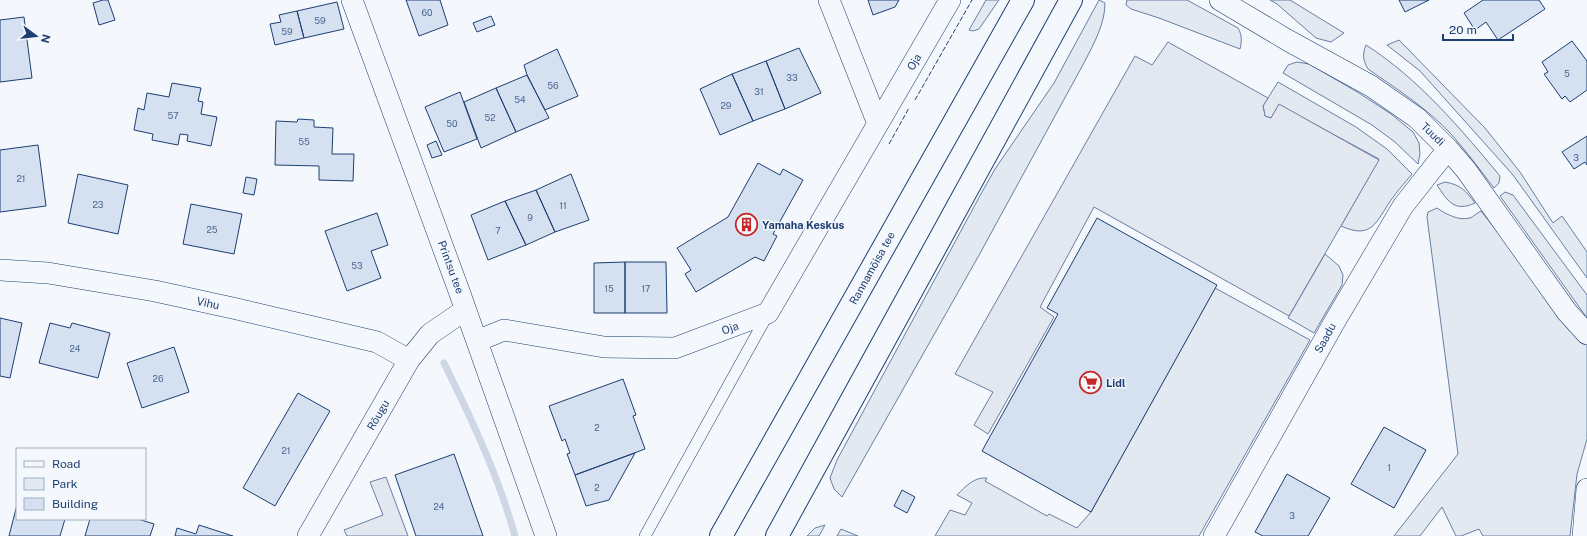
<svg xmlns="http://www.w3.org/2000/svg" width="1587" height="536" font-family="'Public Sans',sans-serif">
	<rect width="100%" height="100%" fill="#f4f7fb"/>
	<path fill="#e3e9f0" stroke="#687fa3" d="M986,0H999L979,29L973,31L969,30Z
		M1099,0L1105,3C1105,24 1094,43 1085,61L978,257L842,497L834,489L830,478L837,460L982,192L995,169L1054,83Z
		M1127,0H1187L1238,28C1242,35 1242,41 1240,49L1159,18L1131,9L1126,5Z
		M1270,0H1290L1344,33L1331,42L1316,38L1277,4Z
		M1399,40L1485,128L1520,172L1553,223L1562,216L1587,252V278L1513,175L1420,71L1387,45Z
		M1366,45C1419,79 1460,128 1500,176L1499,183L1494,188C1480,170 1467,152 1452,135C1428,109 1397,89 1368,69C1363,60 1362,55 1366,45Z
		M1297,62L1309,64L1359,93L1391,114L1413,132L1419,143L1420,154L1418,164L1395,142L1372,125L1283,73L1288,65Z
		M1278,82L1356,127L1387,149L1412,174C1405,183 1397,191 1391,200C1376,222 1372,240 1341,226L1379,159L1279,105L1271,118L1265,116L1263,106Z
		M1445,182C1461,185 1465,190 1475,203C1454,213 1447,200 1437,185Z
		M1505,192L1513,195L1587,295V318L1500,196Z
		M1437,208C1446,214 1458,221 1470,218C1473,217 1477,213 1481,211L1587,345V439L1577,474L1570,536H1483L1479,529L1461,536H1456L1442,507L1420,536H1394L1458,454L1427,217L1428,212Z
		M1325,254L1339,266L1343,275L1342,285L1314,333L1288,318Z
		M1215,288L1310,340L1199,536H935L950,510L965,515L972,503L957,495C966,486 974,477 987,478L985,481L1047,516L1049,514L1077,528L1091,512Z
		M825,525L819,536H807L815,528Z
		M841,529L858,536H837Z"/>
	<path fill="#e3e8f0" stroke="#687fa3" d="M1168,42L1268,98L1263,106L1265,116L1271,118L1279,104L1379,160L1289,316L1094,207L1040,307L1054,317L988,434L974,425L993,392L955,374L1135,56L1152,65Z
		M386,477L408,536H347L344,530L383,515L370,482Z"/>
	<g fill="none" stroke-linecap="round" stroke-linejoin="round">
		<path stroke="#cfd7e4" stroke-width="7" d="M444,363C472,420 498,475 515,536"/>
	</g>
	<path fill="#d5e0f0" stroke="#1d3f73" d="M103,0H108L115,20L99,25L93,3Z
		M406,0H440L448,25L419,36Z
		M868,0H899L895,7L873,15Z
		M1399,0H1429L1405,12Z
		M1483,0H1539L1545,9L1498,40L1486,22L1475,30L1464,13Z
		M337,2L344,29L304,38L297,11Z
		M297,11L304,38L275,45L270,24L281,22L279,15Z
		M491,16L495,25L477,32L473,23Z
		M24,17L32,78L0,82V20Z
		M1572,41L1587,61V90L1570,102L1565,96L1562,99L1544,74L1548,72L1542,62Z
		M799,48L821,93L785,109L766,61Z
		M557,49L578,96L545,110L527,75L524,65Z
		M766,61L785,109L753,121L732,74Z
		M732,74L753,121L720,135L700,89Z
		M527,75L549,118L516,132L496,88Z
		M172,83L201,88L198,101L203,102L201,114L217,117L211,146L187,141L188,135L180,134L178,145L152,140L153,134L134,130L138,108L144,110L147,93L169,97Z
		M496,88L516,132L481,148L464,102Z
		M460,92L477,139L444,152L425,107Z
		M298,119L314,120V127L333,128L332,154H354L353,181L319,180V166L275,165L276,121L297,122Z
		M1587,136V165L1585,162L1574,169L1562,152Z
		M436,141L442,155L432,158L427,145Z
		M38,145L46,206L0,212V150Z
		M758,163L780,175L783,169L803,180L773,234L777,236L764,261L755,257L696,292L685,274L691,270L677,248L728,217Z
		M78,174L128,185L118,234L68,223Z
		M571,174L589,220L555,232L536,190Z
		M246,177L257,179L254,195L243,193Z
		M536,190L555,232L526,245L505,201Z
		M505,201L526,245L488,260L471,215Z
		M191,204L242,214L234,254L183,244Z
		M377,213L388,245L371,251L381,278L347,291L325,231Z
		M1097,218L1217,285L1091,512L982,451L1058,314L1047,308Z
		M625,262H666L667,313H625Z
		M625,262V313H594V263Z
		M0,318L22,323L10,378L0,376Z
		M50,323L70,328L72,323L110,333L98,378L39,363Z
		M174,347L189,392L142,408L127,363Z
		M623,379L636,415L633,416L645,449L575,475L567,454L570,453L565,439L562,441L549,406Z
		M298,393L330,411L275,506L243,488Z
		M1384,427L1426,450L1394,508L1351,484Z
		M635,453L609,500L586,506L575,475Z
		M454,454L483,536H416L395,475Z
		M1287,474L1330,498L1308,536H1263L1255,532Z
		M902,490L915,497L907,513L894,506Z
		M17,505V519H65L60,536H9Z
		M90,519H138L154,524L150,536H85Z
		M199,525L233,536H175L177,528L196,534Z"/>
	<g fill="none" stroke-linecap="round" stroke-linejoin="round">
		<defs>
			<path id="service" d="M645,536L768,314"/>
			<path id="minor" d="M352,0L459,291L546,536
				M829,0L878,124
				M1220,0L1289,41L1371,86L1417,118L1448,149L1466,170L1567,312L1587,334
				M0,270L48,273L155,291L237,309L377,342L409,360
				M477,341L504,330L604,347L675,348L768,313L950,0
				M308,536L409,360L430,334L465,310
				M1214,536L1335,321L1403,206L1448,149
				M1583,536L1587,489"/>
			<path id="secondary" d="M721,536L1023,0
				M777,536L1071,0"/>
		</defs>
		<use href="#service" stroke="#1d3f73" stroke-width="12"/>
		<use href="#minor" stroke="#1d3f73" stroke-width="22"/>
		<use href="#secondary" stroke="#1d3f73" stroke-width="24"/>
		<use href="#service" stroke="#f4f7fb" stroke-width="11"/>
		<use href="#minor" stroke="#f4f7fb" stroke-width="21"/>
		<use href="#secondary" stroke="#f4f7fb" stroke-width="22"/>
		<path stroke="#1d3f73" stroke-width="1" stroke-dasharray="5 2" stroke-linecap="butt" d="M915,100L972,0
			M889,144L909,108"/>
	</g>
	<defs>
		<symbol id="building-ring" viewBox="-11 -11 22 22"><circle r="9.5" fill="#f4f7fb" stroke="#c62828" stroke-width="1.5"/><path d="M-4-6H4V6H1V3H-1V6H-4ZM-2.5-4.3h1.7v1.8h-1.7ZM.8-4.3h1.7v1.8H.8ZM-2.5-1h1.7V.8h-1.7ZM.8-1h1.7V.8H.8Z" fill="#c62828"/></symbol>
		<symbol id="supermarket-ring" viewBox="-11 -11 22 22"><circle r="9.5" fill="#f4f7fb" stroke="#c62828" stroke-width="1.5"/><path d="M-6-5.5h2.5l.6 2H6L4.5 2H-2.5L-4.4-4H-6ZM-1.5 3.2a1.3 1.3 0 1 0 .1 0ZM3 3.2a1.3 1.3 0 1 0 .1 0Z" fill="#c62828"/></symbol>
	</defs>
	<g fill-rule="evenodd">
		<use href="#building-ring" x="734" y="212" width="25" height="25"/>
		<use href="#supermarket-ring" x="1078" y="370" width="25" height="25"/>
	</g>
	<g text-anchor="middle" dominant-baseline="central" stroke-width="3" stroke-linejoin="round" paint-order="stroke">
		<g font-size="9" fill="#4b6792">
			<text x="427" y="12">60</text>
			<text x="320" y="20">59</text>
			<text x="287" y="31">59</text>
			<text x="1567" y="73">5</text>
			<text x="792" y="77">33</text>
			<text x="553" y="85">56</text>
			<text x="759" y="91">31</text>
			<text x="520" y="99">54</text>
			<text x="726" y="105">29</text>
			<text x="173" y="115">57</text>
			<text x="490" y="117">52</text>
			<text x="452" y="123">50</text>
			<text x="304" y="141">55</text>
			<text x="1576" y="157">3</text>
			<text x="21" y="178">21</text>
			<text x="98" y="204">23</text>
			<text x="563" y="205">11</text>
			<text x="530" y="217">9</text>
			<text x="212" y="229">25</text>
			<text x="498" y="230">7</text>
			<text x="357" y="265">53</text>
			<text x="609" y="288">15</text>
			<text x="646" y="288">17</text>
			<text x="75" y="348">24</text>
			<text x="158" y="378">26</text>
			<text x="597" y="427">2</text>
			<text x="286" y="450">21</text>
			<text x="1389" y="467">1</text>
			<text x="597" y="487">2</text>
			<text x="439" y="506">24</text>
			<text x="1292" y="515">3</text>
		</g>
		<g font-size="11" fill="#1d3f73" stroke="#f4f7fb">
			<text transform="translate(914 62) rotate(-60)">Oja</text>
			<text transform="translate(1433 134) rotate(44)">Tuudi</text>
			<text transform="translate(451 267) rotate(70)">Printsu tee</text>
			<text transform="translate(872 268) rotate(-61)">Rannamõisa tee</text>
			<text transform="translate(208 303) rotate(12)">Vihu</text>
			<text transform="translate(730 328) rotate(-20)">Oja</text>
			<text transform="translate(1325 338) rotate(-61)">Saadu</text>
			<text transform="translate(378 415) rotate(-60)">Rõugu</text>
		</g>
		<g font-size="11" font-weight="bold" fill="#1d3f73" stroke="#f4f7fb" text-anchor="start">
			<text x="762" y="225">Yamaha Keskus</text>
			<text x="1106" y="383">Lidl</text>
		</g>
	</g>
	<rect x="16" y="448" width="130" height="72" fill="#f4f7fb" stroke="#9eadc5"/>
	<rect x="24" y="461" width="20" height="6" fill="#f4f7fb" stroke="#9eadc5"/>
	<text x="52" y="468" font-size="12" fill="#1d3f73">Road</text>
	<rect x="24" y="478" width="20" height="12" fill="#e3e9f0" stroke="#9eadc5"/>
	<text x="52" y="488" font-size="12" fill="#1d3f73">Park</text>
	<rect x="24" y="498" width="20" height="12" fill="#d5e0f0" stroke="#9eadc5"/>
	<text x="52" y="508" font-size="12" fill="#1d3f73">Building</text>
	<g transform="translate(36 36) rotate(105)" stroke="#f4f7fb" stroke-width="3" paint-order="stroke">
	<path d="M0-3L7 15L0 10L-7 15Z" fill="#1d3f73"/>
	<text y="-6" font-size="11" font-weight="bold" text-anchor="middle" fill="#1d3f73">N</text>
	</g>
	<path d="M1443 34v6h70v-6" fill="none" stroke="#1d3f73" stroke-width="2"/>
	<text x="1449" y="34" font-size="12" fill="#1d3f73" stroke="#f4f7fb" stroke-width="3" paint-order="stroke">20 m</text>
</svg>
